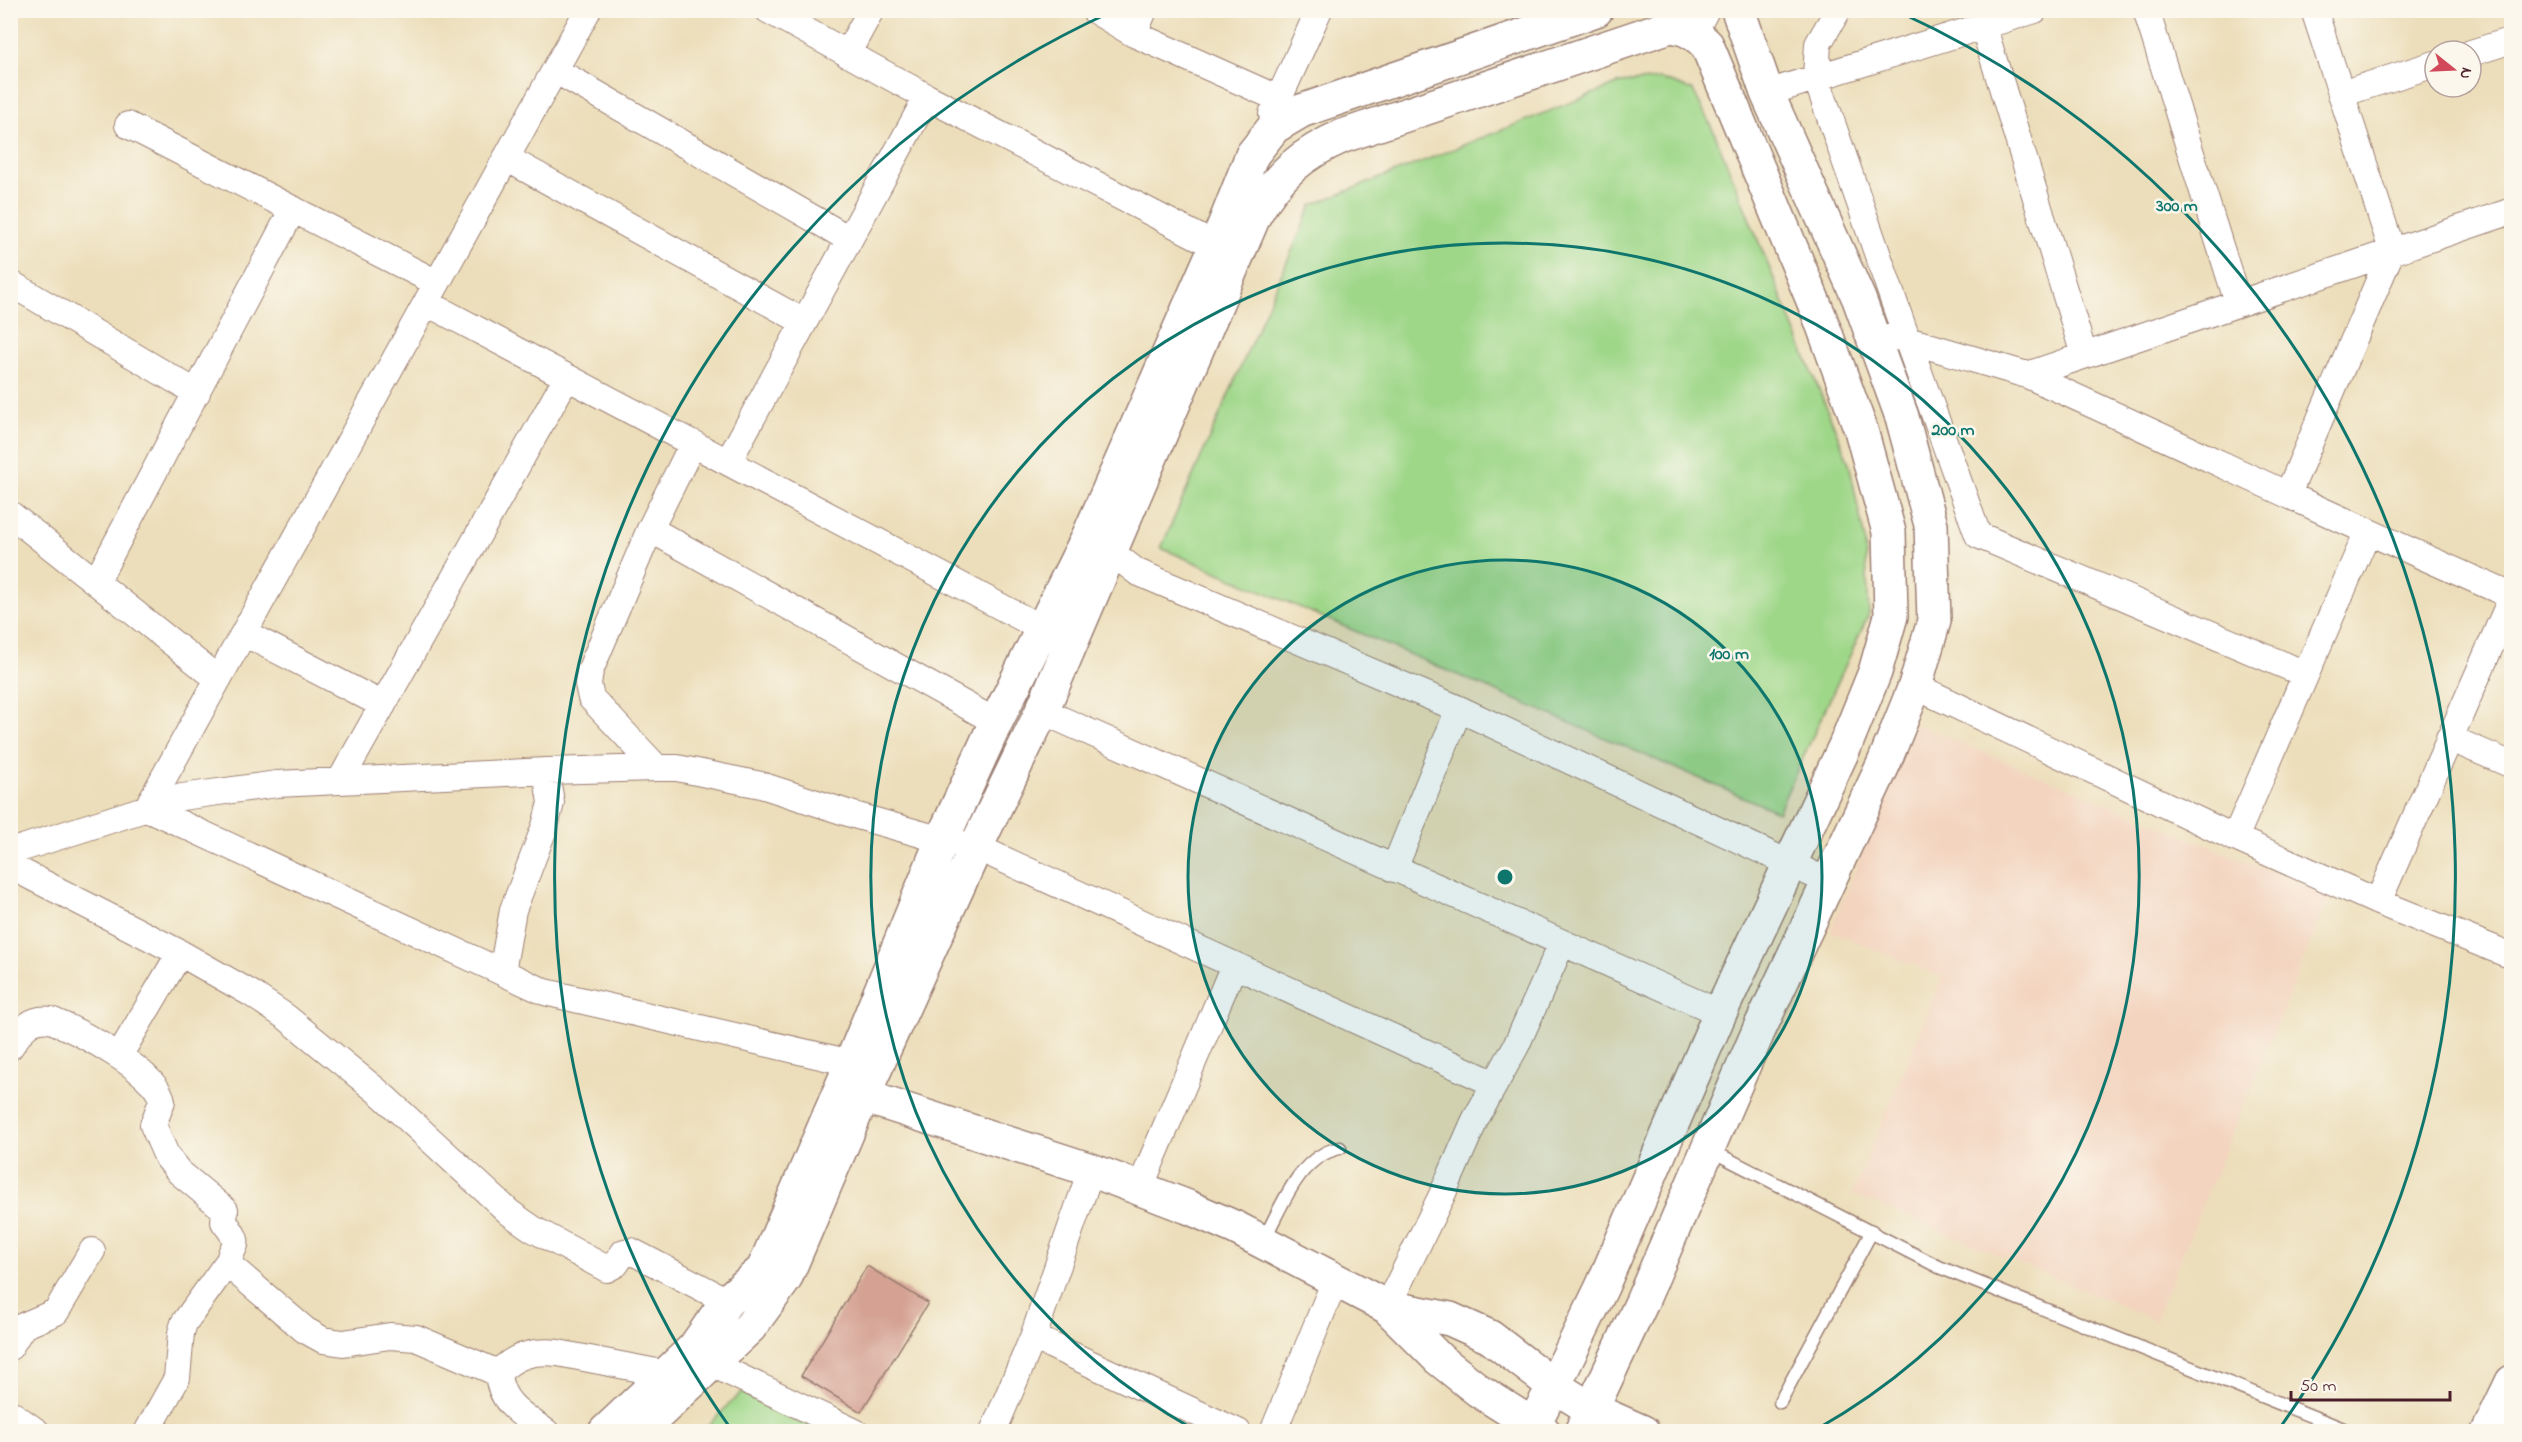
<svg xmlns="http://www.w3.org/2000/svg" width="2522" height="1442" font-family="'Indie Flower',sans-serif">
	<rect width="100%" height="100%" fill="#fbf7ec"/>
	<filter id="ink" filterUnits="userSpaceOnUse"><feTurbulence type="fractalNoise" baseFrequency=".0167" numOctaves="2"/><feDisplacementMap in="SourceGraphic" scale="12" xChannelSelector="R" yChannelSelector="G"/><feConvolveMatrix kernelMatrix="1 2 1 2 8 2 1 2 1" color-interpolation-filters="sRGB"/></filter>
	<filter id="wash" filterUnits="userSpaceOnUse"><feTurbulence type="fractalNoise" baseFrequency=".008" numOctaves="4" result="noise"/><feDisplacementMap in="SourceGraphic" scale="24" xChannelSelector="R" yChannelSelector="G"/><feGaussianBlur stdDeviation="1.35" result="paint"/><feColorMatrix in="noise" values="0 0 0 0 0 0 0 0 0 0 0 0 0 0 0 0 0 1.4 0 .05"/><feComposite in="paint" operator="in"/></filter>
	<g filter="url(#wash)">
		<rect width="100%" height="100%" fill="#ecdeba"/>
		<path fill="#f3d4bf" d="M1915,724L2330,896L2155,1320L1852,1194L1942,977L1830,931Z"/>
		<path fill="#9fd789" stroke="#747b5a" stroke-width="1.5" d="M1661,79L1693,90L1714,132L1849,463L1865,541L1869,614L1778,812L1161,548L1312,205L1620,83Z
			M753,1381L818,1431L701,1432Z"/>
		<g id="blocks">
			<path fill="#d4a193" d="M867,1266L928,1303L861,1412L801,1376Z"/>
		</g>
	</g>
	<g filter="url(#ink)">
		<use href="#blocks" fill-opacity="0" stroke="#9b7e72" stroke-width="1.5"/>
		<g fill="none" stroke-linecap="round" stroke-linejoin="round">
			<defs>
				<path id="service" d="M1710,1150L1939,1267L2351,1432
					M1263,1241C1282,1207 1298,1156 1340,1148
					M1780,1402L1872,1231"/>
				<path id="minor" d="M588,10L147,808L545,992L851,1063
					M768,10L927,97L1216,246
					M1094,10L1134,34L1277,98
					M1838,10L1818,44L1816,77L1907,339L1978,535L2305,674
					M2146,10L2238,303
					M1984,28L2084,355
					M1694,33L1706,10
					M1134,34L1144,10
					M2471,53L2512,40
					M847,54L871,10
					M555,70L849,239
					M1767,93L2035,10
					M2341,94L2435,64
					M1272,114L1319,10
					M128,125L437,283
					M506,158L804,322
					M10,283L197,393
					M427,303L1043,629
					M1894,336L2027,375L2512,211
					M2027,375C2189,448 2349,525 2512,596
					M728,462L927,97
					M2288,494L2392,250L2314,10
					M10,514L218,679
					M650,529L996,722
					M1111,552L1137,572L1459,709L1827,881
					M96,582L293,209
					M244,633L383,705
					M1915,686L2235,838L2378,902L2512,956
					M1042,711L1720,1013
					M2449,738L2512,765
					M657,768L591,698L588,684L590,671L650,529L693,443
					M340,781L567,377
					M2235,838L2367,533
					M10,852L182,797L277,784L546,771L657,768H677L761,785L854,815L942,840L976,847L1495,1084
					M10,866L180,953L252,994L286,1017L382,1095L510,1213L533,1229L607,1269L616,1264L624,1252L631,1251L727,1301
					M1394,869L1459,709
					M2378,902L2512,597
					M502,972L513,910L545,826L551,803L546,771
					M10,1047C21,1031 29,1017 51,1020C78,1031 158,1072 162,1101L153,1125L167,1157L179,1172L225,1210L224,1222C248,1251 226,1244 230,1266L305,1330L323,1340L343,1343L390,1336L416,1338L498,1373
					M119,1056L180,953
					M1140,1188L1234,965
					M1387,1307L1442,1195L1475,1120L1516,1046L1562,943
					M1033,1337L1238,1432
					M10,1347L23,1326L56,1312L92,1251
					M710,1363L855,1432
					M10,1413L37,1432
					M147,1432L177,1378L181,1333L184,1323L230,1259
					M546,1432C523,1415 500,1404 498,1373C515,1355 534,1350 558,1353L667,1374
					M993,1432L1033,1337L1091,1170
					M1273,1432L1336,1278"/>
				<path id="secondary" d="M863,1096L1091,1170L1188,1207L1236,1228L1387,1307L1439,1359L1478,1390L1544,1432
					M1387,1307L1450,1319L1490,1337L1554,1386L1591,1409L1643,1432
					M605,1432L694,1348L727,1301L763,1270L844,1081L942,840L996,722L1089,535L1216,246L1252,155L1274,127L1301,111L1596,10
					M639,1432L750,1327L785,1279L863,1096L976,847L1042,711L1255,214C1278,175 1301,154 1343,136L1670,26C1686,28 1695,33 1707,45L1819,315L1861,430L1889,532L1891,616L1875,672L1845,746L1720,1013L1602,1287L1554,1386L1529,1432
					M1581,1432L1641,1304L1759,1030L1884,763L1915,686L1934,621L1931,525L1902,417L1859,299L1767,93L1738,10
					M2488,1432L2512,1382"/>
			</defs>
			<use href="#service" stroke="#9b7e72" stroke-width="15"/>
			<use href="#minor" stroke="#9b7e72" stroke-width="28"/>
			<use href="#secondary" stroke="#9b7e72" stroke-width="36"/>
			<use href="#service" stroke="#fff" stroke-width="12"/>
			<use href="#minor" stroke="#fff" stroke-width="26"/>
			<use href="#secondary" stroke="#fff" stroke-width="33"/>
		</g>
	</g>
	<circle cx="1505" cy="877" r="317" fill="#0f766e" fill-opacity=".12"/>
	<g fill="none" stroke="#0f766e" stroke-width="3">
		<circle cx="1505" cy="877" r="317"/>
		<path d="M1193 1429A634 634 0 1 1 1817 1429"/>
		<path d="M731 1429A951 951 0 0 1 1111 12M1899 12A951 951 0 0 1 2279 1429"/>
	</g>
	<circle cx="1505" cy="877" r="9" fill="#0f766e" stroke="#fbf7ec" stroke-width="3"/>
	<g font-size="18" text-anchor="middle" font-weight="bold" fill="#0f766e" stroke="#fbf7ec" stroke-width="5" stroke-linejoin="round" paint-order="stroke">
		<text x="2177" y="211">300 m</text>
		<text x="1953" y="435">200 m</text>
		<text x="1729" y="659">100 m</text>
	</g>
	<rect width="2522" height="1442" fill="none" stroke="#fbf7ec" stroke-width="36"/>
	<g transform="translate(2453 69) rotate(108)"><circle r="28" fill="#fbf7ec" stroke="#b4a19f" stroke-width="1.5"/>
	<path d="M0-4.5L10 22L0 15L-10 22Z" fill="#d1495b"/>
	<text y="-9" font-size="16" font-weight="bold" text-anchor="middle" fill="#4a1f2b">N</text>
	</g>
	<path d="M2291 1391v9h159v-9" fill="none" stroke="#4a1f2b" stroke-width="3"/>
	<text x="2300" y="1391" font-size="18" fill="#4a1f2b" stroke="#fbf7ec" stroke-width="4.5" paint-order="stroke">50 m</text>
</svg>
